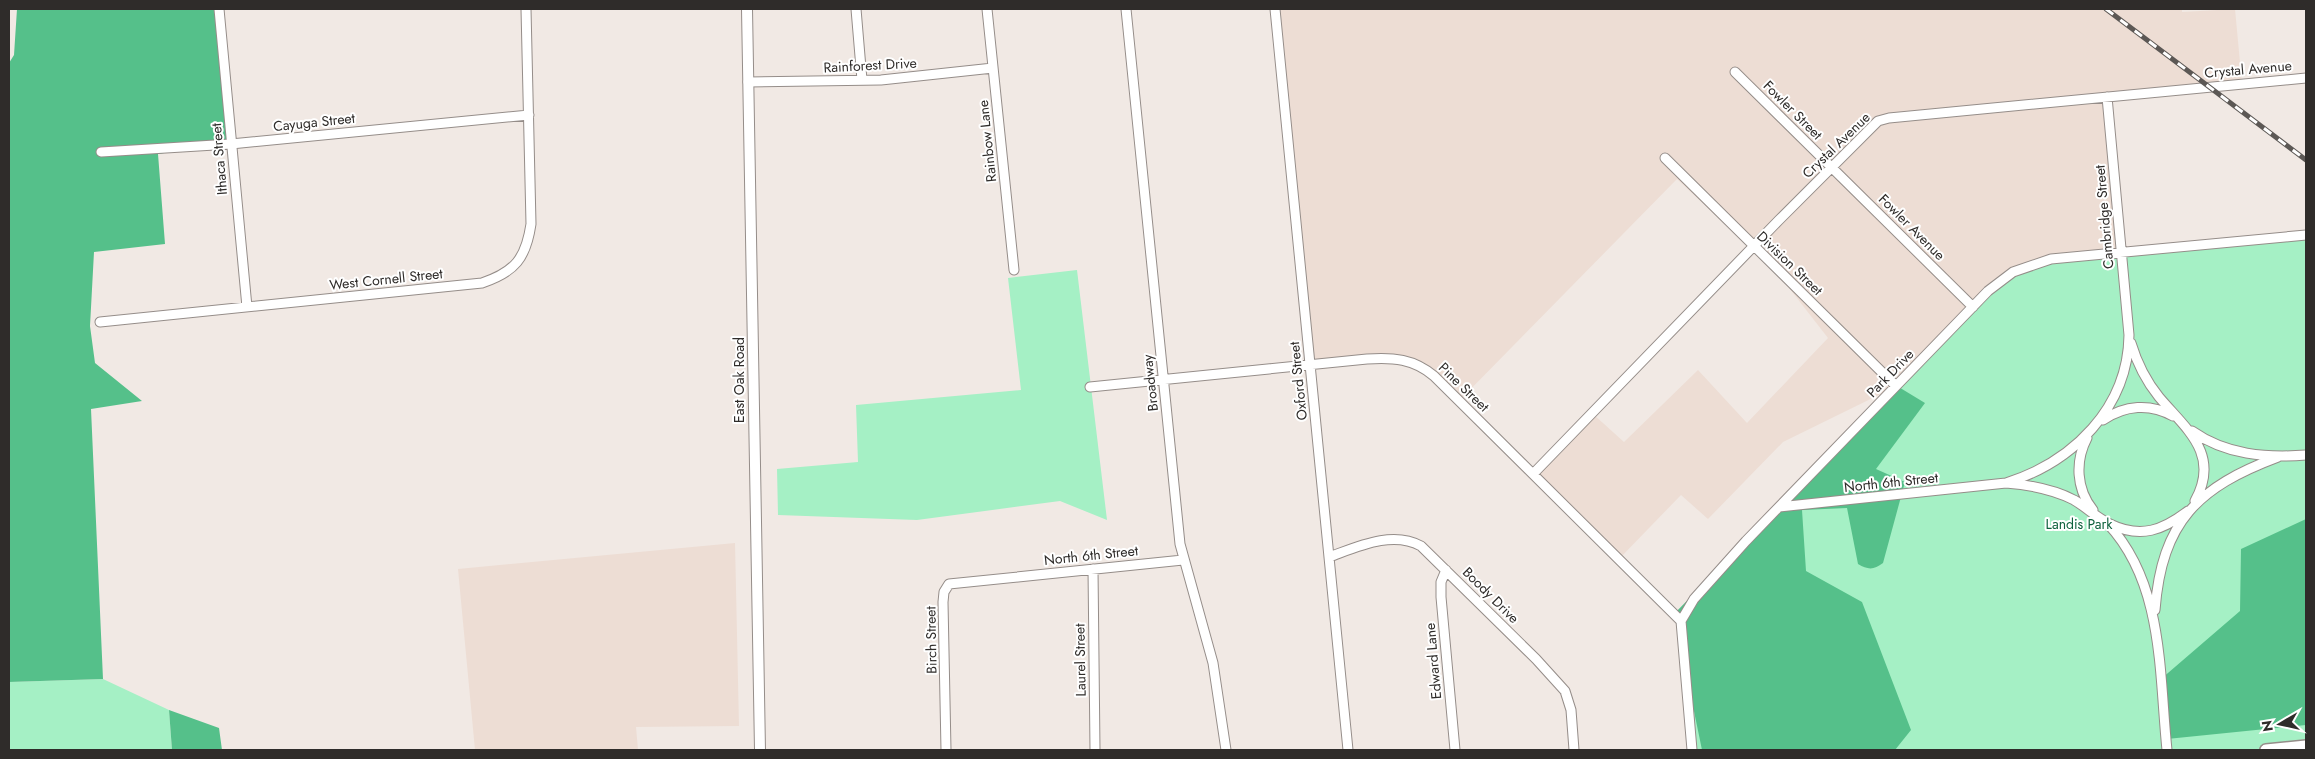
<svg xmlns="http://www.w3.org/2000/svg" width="2315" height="759" font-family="Jost,sans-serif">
	<rect width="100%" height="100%" fill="#f1e9e4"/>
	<path fill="#edddd4" d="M1275,9H2182V12L2235,9L2242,84L2107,97L2122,257L1897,386L1783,442L1708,519L1681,495L1619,559L1534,475L1593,414L1624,442L1698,370L1747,423L1828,338L1779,275L1677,179L1457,403L1409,361L1310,367Z
		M735,543L739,726L636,727L638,750H475L458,569Z"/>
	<path fill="#a5f0c5" d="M2306,235V746L2266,750H1692L1683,651L1705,584L2004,278L2040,262Z
		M1077,270L1107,520L1060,501L917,520L778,515L777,469L858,462L856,405L1021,390L1008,278Z
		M103,679L169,710L172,750H9V682Z"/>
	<path fill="#55c08a" d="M17,9H217L231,142L158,154L165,244L94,252L90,326L95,363L142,401L91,409L103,679L9,682V63L14,55Z
		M1897,386L1925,403L1876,469L1905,482L1883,563C1874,570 1868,570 1858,564L1847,508L1802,510L1806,571L1862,602L1911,730L1895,750H1702L1674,614Z
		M2306,519V725L2167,739L2161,679L2240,611L2241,549Z
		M169,710L219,728L222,750H172Z"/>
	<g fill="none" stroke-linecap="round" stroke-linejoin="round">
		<defs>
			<path id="minor" d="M219,9L247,307
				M856,9L862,80
				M987,9L1014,270
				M1126,9L1180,544L1213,663L1226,750
				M1275,9L1348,750
				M1735,72L1973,307
				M748,82L881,80L993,68
				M101,152L231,144L529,115
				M1665,158L1896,386
				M100,322L482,283C515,272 526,258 531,224L526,9
				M2131,343C2137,363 2146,381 2159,397C2186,429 2221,454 2195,501
				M1090,387L1367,359C1393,357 1414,359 1434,376L1681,621
				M2103,420C2125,405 2150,403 2173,416
				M2192,431C2226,455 2266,458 2306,455
				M2087,438C2075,461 2076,489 2093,510
				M1533,474L1779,220L1878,121L1889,118L2306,78
				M2006,483C2073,462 2128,408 2129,335L2107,97
				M1779,507L2006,483C2030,485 2053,489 2074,500C2086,507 2097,518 2110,524C2141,539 2163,530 2188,511
				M2108,524C2164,584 2159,673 2167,750
				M1329,557C1357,547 1392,530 1421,546L1536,659L1565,691L1571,710L1574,750
				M1093,569L1095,750
				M1446,570L1441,582V597L1455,750
				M2155,610C2162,521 2198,487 2278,457
				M946,750L943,602L944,592L949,584L1183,560
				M1692,750L1681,621L1694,599L1746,541L1988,291L2013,272L2051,259L2306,235"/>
			<path id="tertiary" d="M747,9L760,750"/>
			<path id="secondary" d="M2266,750L2306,746"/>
		</defs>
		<use href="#minor" stroke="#958d89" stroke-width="11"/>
		<use href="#tertiary" stroke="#958d89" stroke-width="12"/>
		<use href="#secondary" stroke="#958d89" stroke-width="14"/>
		<use href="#minor" stroke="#fff" stroke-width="9"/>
		<use href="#tertiary" stroke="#fff" stroke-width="10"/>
		<use href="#secondary" stroke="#fff" stroke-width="11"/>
		<defs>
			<path id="rail" d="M2106,9L2306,160"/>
		</defs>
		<use href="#rail" stroke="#5c5855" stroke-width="5"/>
		<use href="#rail" stroke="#fff" stroke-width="3" stroke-dasharray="9" stroke-linecap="butt"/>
	</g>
	<g text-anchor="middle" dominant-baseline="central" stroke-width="4" stroke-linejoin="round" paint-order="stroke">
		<g font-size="14" fill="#2f2c2a" stroke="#fff">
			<text transform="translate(870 65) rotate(-3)">Rainforest Drive</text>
			<text transform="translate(2248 69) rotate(-5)">Crystal Avenue</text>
			<text transform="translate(1793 110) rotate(45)">Fowler Street</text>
			<text transform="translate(314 122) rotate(-6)">Cayuga Street</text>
			<text transform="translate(987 141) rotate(-96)">Rainbow Lane</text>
			<text transform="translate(1836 145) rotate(-44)">Crystal Avenue</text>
			<text transform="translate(219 159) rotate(-95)">Ithaca Street</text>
			<text transform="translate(2104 217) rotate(-95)">Cambridge Street</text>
			<text transform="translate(1912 227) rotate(45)">Fowler Avenue</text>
			<text transform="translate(1790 263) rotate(44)">Division Street</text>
			<text transform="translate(386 279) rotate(-6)">West Cornell Street</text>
			<text transform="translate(1890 373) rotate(-46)">Park Drive</text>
			<text transform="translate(739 380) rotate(-90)">East Oak Road</text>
			<text transform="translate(1298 381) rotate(-96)">Oxford Street</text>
			<text transform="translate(1150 383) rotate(-96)">Broadway</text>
			<text transform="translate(1464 387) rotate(44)">Pine Street</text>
			<text transform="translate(1891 482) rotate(-6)">North 6th Street</text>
			<text transform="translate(1091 555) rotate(-6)">North 6th Street</text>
			<text transform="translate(1491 595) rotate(45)">Boody Drive</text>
			<text transform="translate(931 640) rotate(-91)">Birch Street</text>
			<text transform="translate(1080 660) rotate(-91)">Laurel Street</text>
			<text transform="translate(1433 661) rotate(-95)">Edward Lane</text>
		</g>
		<g font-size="14" fill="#0e613d" stroke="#fff">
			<text x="2079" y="524">Landis Park</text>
		</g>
	</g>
	<rect width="2315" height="759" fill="none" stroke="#2f2c2a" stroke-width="20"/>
	<g transform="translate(2280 724) rotate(261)" stroke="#ffffff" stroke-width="4" paint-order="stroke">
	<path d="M0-4L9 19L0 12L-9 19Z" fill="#2f2c2a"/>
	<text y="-8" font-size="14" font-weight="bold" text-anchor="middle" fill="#2f2c2a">N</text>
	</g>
</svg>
